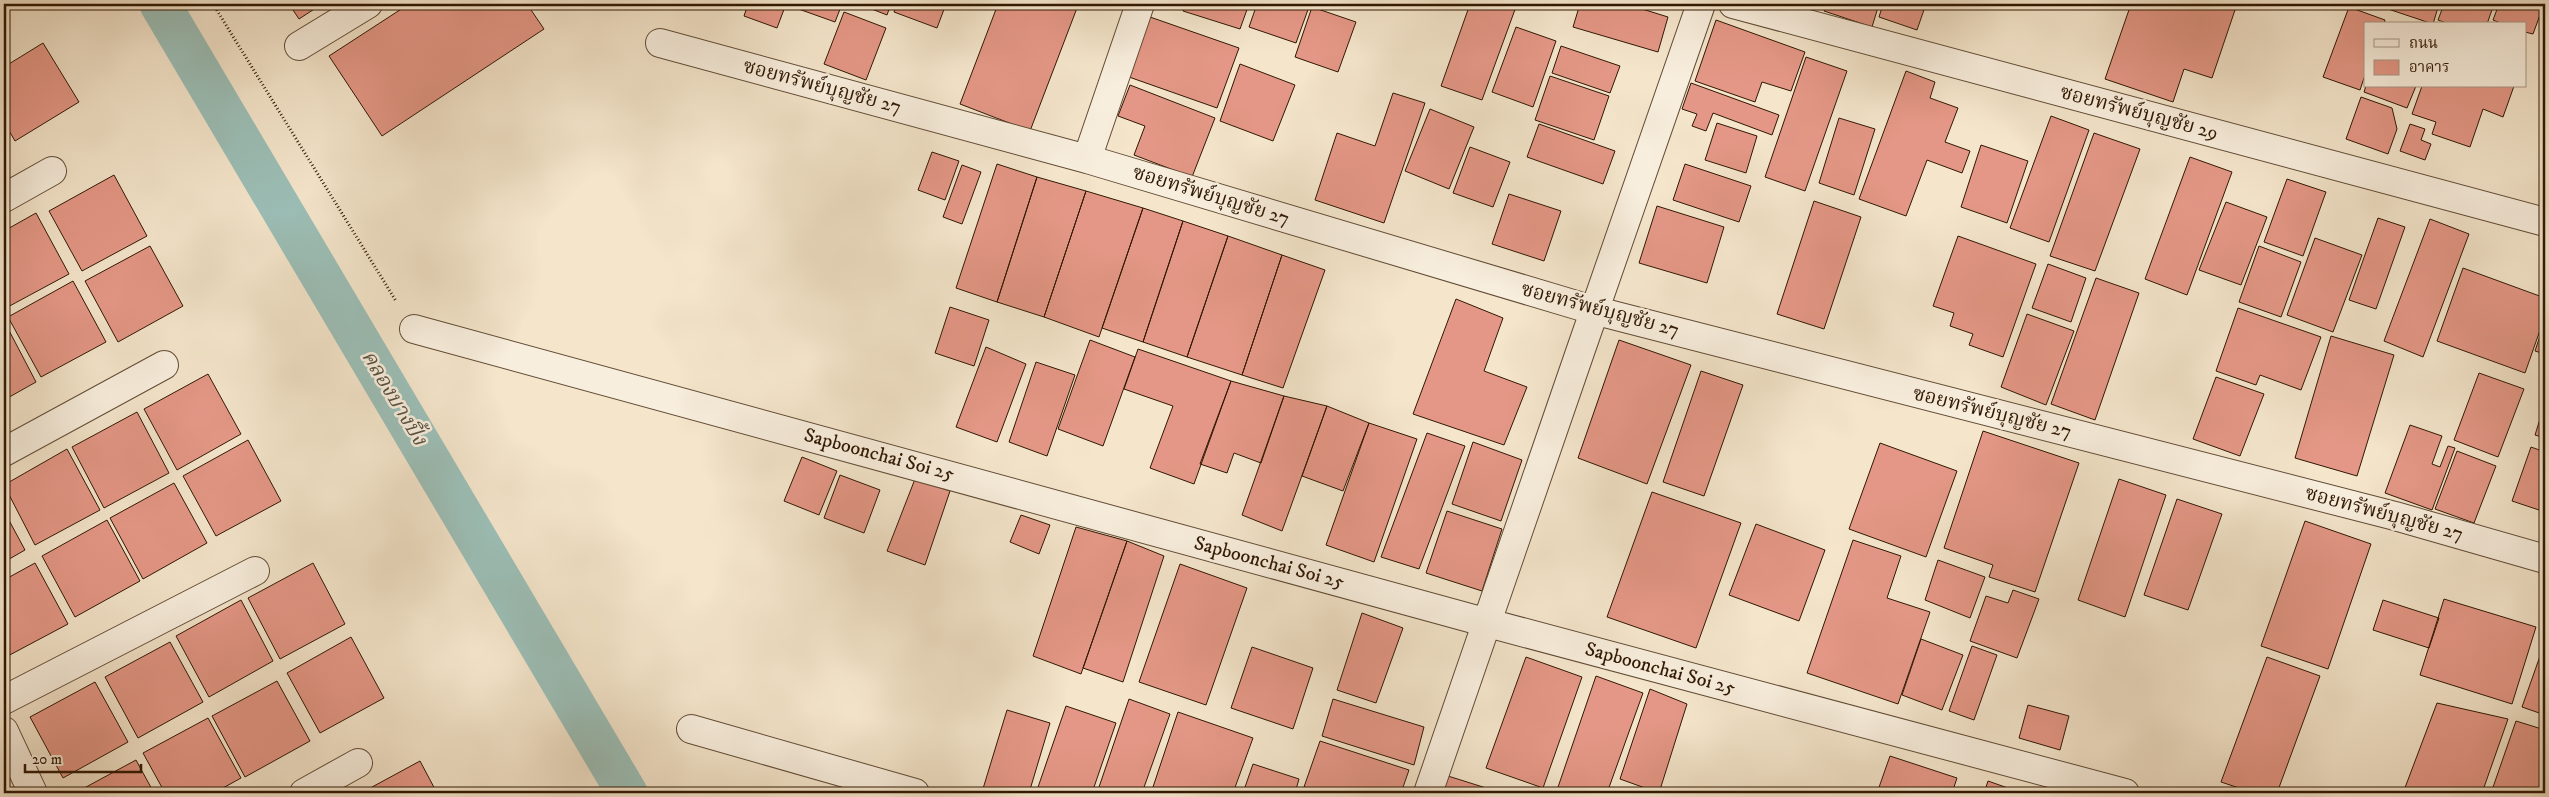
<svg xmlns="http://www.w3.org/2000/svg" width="2549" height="797" font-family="'IM FELL DW Pica','Noto Serif Thai',serif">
	<rect width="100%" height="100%" fill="#f4e5cb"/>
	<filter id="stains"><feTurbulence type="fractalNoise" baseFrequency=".004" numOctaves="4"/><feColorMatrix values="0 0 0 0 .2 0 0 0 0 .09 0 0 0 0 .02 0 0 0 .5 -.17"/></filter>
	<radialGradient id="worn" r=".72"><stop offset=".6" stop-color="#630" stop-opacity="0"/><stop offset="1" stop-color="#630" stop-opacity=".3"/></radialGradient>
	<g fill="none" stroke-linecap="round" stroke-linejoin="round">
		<path stroke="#9cbfb7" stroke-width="41" d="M160,4L627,793"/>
	</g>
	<path fill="#e49786" stroke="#301803" d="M289,4H322L299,19Z
		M409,4H527L544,29L382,136L329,56Z
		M748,4H786L777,28L744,16Z
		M794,4H842L835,22L793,7Z
		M859,4H891L887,15Z
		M897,4H946L937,28L894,12Z
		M998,4H1067L1077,8L1030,131L960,104Z
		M1185,4H1249L1240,29L1183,11Z
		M1257,4H1310L1296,43L1249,27Z
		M1470,4H1517L1482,100L1441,86Z
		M1580,4H1626L1668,17L1658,52L1573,27Z
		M1827,4H1879L1872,27L1824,11Z
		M1883,4H1926L1917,30L1879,17Z
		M2131,4H2237L2212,78L2184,69L2173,102L2105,79Z
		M2373,4H2439L2433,24Z
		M2444,4H2494L2487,24H2449L2438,20Z
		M2499,4H2544L2533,34L2525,32V24H2503L2493,20Z
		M1312,7L1356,22L1338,72L1295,57Z
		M2349,7L2385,20L2384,24H2365V75L2360,90L2323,77Z
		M844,12L886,28L866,80L824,64Z
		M1150,17L1239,48L1217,108L1129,77Z
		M1716,20L1805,52L1791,91L1762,82L1755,102L1695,81Z
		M1516,27L1556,41L1533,107L1492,92Z
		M43,43L79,102L15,141L4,122V67Z
		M1561,46L1620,66L1610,93L1552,73Z
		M1806,57L1847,71L1805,191L1765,177Z
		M1240,64L1295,85L1273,141L1220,121Z
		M1906,71L1935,82L1930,98L1958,108L1945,142L1970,151L1962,173L1927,160L1906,216L1859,199Z
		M1550,76L1609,96L1594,140L1535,120Z
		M1691,83L1779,115L1772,135L1713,113L1706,131L1692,126L1697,114L1682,109Z
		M1130,85L1215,118L1192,177L1134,155L1145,126L1118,116Z
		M2366,86H2416L2407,108L2364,92Z
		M2422,86H2514L2503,117L2483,109L2470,147L2432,134L2436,122L2412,114Z
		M1393,93L1425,103L1384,223L1315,200L1337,133L1375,146Z
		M2361,97L2392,108L2397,129L2388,154L2346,139Z
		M1430,109L1474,127L1449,189L1405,171Z
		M2051,116L2089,130L2049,242L2010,228Z
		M1839,118L1875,129L1854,195L1819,183Z
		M1717,123L1757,136L1746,173L1705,160Z
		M1539,124L1615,151L1603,184L1527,157Z
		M2410,124L2425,129L2421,140L2431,144L2425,160L2400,151Z
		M2094,133L2140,149L2095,271L2050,256Z
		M1981,145L2028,161L2007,223L1961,207Z
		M1470,147L1510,162L1493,207L1453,193Z
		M932,152L959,161L945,200L918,190Z
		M2190,157L2232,172L2187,295L2145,279Z
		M997,164L1037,177L997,302L956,288Z
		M1685,164L1751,186L1739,222L1673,200Z
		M962,165L981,172L962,224L943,217Z
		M114,175L147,236L82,271L49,211Z
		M1037,177L1086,191L1044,317L997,302Z
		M2287,179L2326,192L2303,256L2264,242Z
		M1086,191L1143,208L1099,337L1044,317Z
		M1509,194L1561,211L1544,261L1492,244Z
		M1814,201L1861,217L1824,329L1777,314Z
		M2226,202L2267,217L2241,285L2199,270Z
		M1657,206L1724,227L1707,283L1639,263Z
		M1143,208L1183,221L1143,342L1102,328Z
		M36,213L69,274L4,309V231Z
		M2378,218L2405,227L2376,309L2349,300Z
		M2430,219L2469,234L2423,357L2384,341Z
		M1183,221L1228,236L1187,357L1143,342Z
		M1228,236L1282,255L1242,375L1187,357Z
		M1958,236L2036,264L2003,357L1969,345L1973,334L1950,326L1954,313L1933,306Z
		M2315,238L2362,255L2333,332L2287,315Z
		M150,246L183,306L118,342L85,281Z
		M2259,246L2301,262L2281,317L2239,302Z
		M1282,255L1325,270L1283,388L1242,375Z
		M2048,264L2086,278L2071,322L2032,308Z
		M2463,268L2545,298V316L2525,373L2437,341Z
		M2096,278L2139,293L2095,420L2051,404Z
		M73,281L106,342L41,377L8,317Z
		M1456,299L1503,318L1484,371L1527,387L1504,445L1413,414Z
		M950,307L989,320L974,366L935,353Z
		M2238,308L2321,337L2301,390L2260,375L2256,385L2216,371Z
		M2027,314L2074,331L2046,405L2001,387Z
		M4,321L36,382L4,400Z
		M2545,321V354L2535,351Z
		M2331,336L2394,355L2357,476L2295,458Z
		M1090,340L1135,357L1103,446L1058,429Z
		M1619,340L1691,365L1647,484L1578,458Z
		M986,347L1026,364L997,442L956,427Z
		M1138,349L1231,381L1194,484L1150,468L1173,406L1124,389Z
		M1036,362L1075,375L1047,456L1009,442Z
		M1701,371L1743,385L1704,496L1663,482Z
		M2479,373L2524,389L2498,457L2454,440Z
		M208,374L241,434L177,470L144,409Z
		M2216,377L2264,394L2240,456L2193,439Z
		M1231,381L1284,396L1261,463L1234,453L1227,473L1200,464Z
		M1284,396L1327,406L1282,531L1242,515Z
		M2545,403V438L2535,435Z
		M1327,406L1369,423L1343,491L1302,476Z
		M137,412L169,473L104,508L72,447Z
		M1369,423L1417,439L1374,562L1326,545Z
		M2410,425L2442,436L2432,464L2440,467L2448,446L2455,448L2432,510L2385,493Z
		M1983,431L2079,463L2035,592L1989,577L1993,565L1944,548Z
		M1427,433L1465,446L1419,569L1381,557Z
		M248,440L281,501L216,536L183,476Z
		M1473,442L1522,460L1501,521L1452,504Z
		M1880,443L1957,471L1926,557L1849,529Z
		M2531,447L2545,452V512L2512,501Z
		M67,449L100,510L35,545L4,485Z
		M2457,451L2496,466L2474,523L2435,509Z
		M802,457L837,471L819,515L784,501Z
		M840,475L880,490L864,533L824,518Z
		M915,479L950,491L925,565L887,551Z
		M2119,479L2166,495L2125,617L2078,600Z
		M174,483L207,543L143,579L110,518Z
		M1652,492L1741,523L1696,648L1607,617Z
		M2177,499L2222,514L2188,610L2144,595Z
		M4,511L25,550L4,562Z
		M1447,511L1502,529L1482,591L1426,573Z
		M1021,515L1050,525L1039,554L1010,542Z
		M107,520L140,581L75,617L42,556Z
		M2305,521L2371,544L2328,669L2261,646Z
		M1756,524L1825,550L1799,621L1729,595Z
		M1076,527L1127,541L1081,674L1033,656Z
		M1853,540L1901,556L1887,598L1930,612L1898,704L1807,673Z
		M1127,541L1164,556L1123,682L1083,668Z
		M1938,560L1985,577L1970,618L1925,600Z
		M35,563L68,624L4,658V580Z
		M313,563L345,624L280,659L248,598Z
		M1180,564L1247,588L1206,705L1139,682Z
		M2013,590L2039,599L2017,658L1970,641L1986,596L2008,603Z
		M2444,599L2536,627L2512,704L2420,675Z
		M241,600L273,661L209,697L176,636Z
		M2383,600L2439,618L2429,648L2373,630Z
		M1362,613L1403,628L1376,703L1337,690Z
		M351,637L384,698L320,733L287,673Z
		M1921,639L1963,655L1942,710L1902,695Z
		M170,642L203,702L138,738L105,677Z
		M2545,642V715L2522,707Z
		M1972,646L1997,655L1974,720L1949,711Z
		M1252,647L1313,668L1293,729L1231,708Z
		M1526,657L1582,677L1543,788L1486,768Z
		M2267,657L2320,676L2277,793H2254L2221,782Z
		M1596,676L1643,693L1607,793H1556Z
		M277,681L310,741L245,777L212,716Z
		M95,682L128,742L63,778L30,717Z
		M1650,689L1687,704L1659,793L1620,779Z
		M1129,699L1170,714L1142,793H1097Z
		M1333,699L1424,727L1414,765L1322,736Z
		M2437,703L2508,719L2482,793H2403Z
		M2028,705L2069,716L2060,750L2019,738Z
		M1066,706L1116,723L1092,793H1036Z
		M1007,710L1050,723L1029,793L982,792Z
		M1178,712L1253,738L1233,793H1151Z
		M208,718L241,778L214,793H165L143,753Z
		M2516,721L2545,730V784L2542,793H2491Z
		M1320,741L1409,770L1401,793H1326L1304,787Z
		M1890,756L1957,778L1952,793H1877Z
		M136,760L154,793H75Z
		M420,761L437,793H361Z
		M1253,764L1299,779L1295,793H1243Z
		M1448,776L1502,793H1442Z
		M1988,781L2022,793H1984Z"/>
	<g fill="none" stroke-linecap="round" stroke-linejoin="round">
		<defs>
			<path id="minor" d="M1733,4L2545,222
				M660,43L1087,159L1593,310L2395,516L2545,559
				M299,46L368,4
				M1087,159L1140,4
				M4,198L52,171
				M414,329L1488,623L2125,793
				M4,452L164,365
				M4,700L255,571
				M691,729L915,793
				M4,731L33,793
				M304,793L358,763
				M1428,793C1520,531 1608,266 1701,4"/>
		</defs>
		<use href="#minor" stroke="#614b35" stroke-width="30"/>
		<path stroke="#301803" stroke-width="3" stroke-dasharray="1 2.5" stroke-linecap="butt" d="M213,4L396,301"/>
		<use href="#minor" stroke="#f8eedd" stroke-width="28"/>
	</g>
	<g text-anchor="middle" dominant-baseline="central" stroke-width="5" stroke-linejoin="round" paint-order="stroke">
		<g font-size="20" fill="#301803" stroke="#f8eedd">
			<text transform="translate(822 87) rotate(15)">ซอยทรัพย์บุญชัย 27</text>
			<text transform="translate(2139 113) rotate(15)">ซอยทรัพย์บุญชัย 29</text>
			<text transform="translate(1211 196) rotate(17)">ซอยทรัพย์บุญชัย 27</text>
			<text transform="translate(1600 310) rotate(15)">ซอยทรัพย์บุญชัย 27</text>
			<text transform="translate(1992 413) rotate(14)">ซอยทรัพย์บุญชัย 27</text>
			<text transform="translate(879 455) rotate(15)">Sapboonchai Soi 25</text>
			<text transform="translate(2384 514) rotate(15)">ซอยทรัพย์บุญชัย 27</text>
			<text transform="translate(1269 563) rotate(15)">Sapboonchai Soi 25</text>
			<text transform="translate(1660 669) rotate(15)">Sapboonchai Soi 25</text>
		</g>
		<g font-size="21" font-style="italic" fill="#565242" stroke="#f8eedd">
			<text transform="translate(394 398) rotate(59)">คลองบางปิ้ง</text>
		</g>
	</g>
	<rect width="2549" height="797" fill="none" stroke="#f4e5cb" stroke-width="20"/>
	<rect x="5" y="5" width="2539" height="787" fill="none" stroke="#301803" stroke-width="2.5"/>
	<rect x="10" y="10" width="2529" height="777" fill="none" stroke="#301803"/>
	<rect x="2364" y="22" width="162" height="65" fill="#f8eedd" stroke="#a89886"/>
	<rect x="2374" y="39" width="25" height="8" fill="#f8eedd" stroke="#a89886"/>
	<text x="2409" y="48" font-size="15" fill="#301803">ถนน</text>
	<rect x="2374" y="60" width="25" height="15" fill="#e49786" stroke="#a89886"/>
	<text x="2409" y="72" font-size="15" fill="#301803">อาคาร</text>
	<path d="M25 764v8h116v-8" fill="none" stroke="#301803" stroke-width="2.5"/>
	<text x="32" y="764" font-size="15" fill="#301803" stroke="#f8eedd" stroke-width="4" paint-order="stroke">20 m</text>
	<rect width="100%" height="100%" filter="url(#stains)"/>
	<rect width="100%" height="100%" fill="url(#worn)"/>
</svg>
